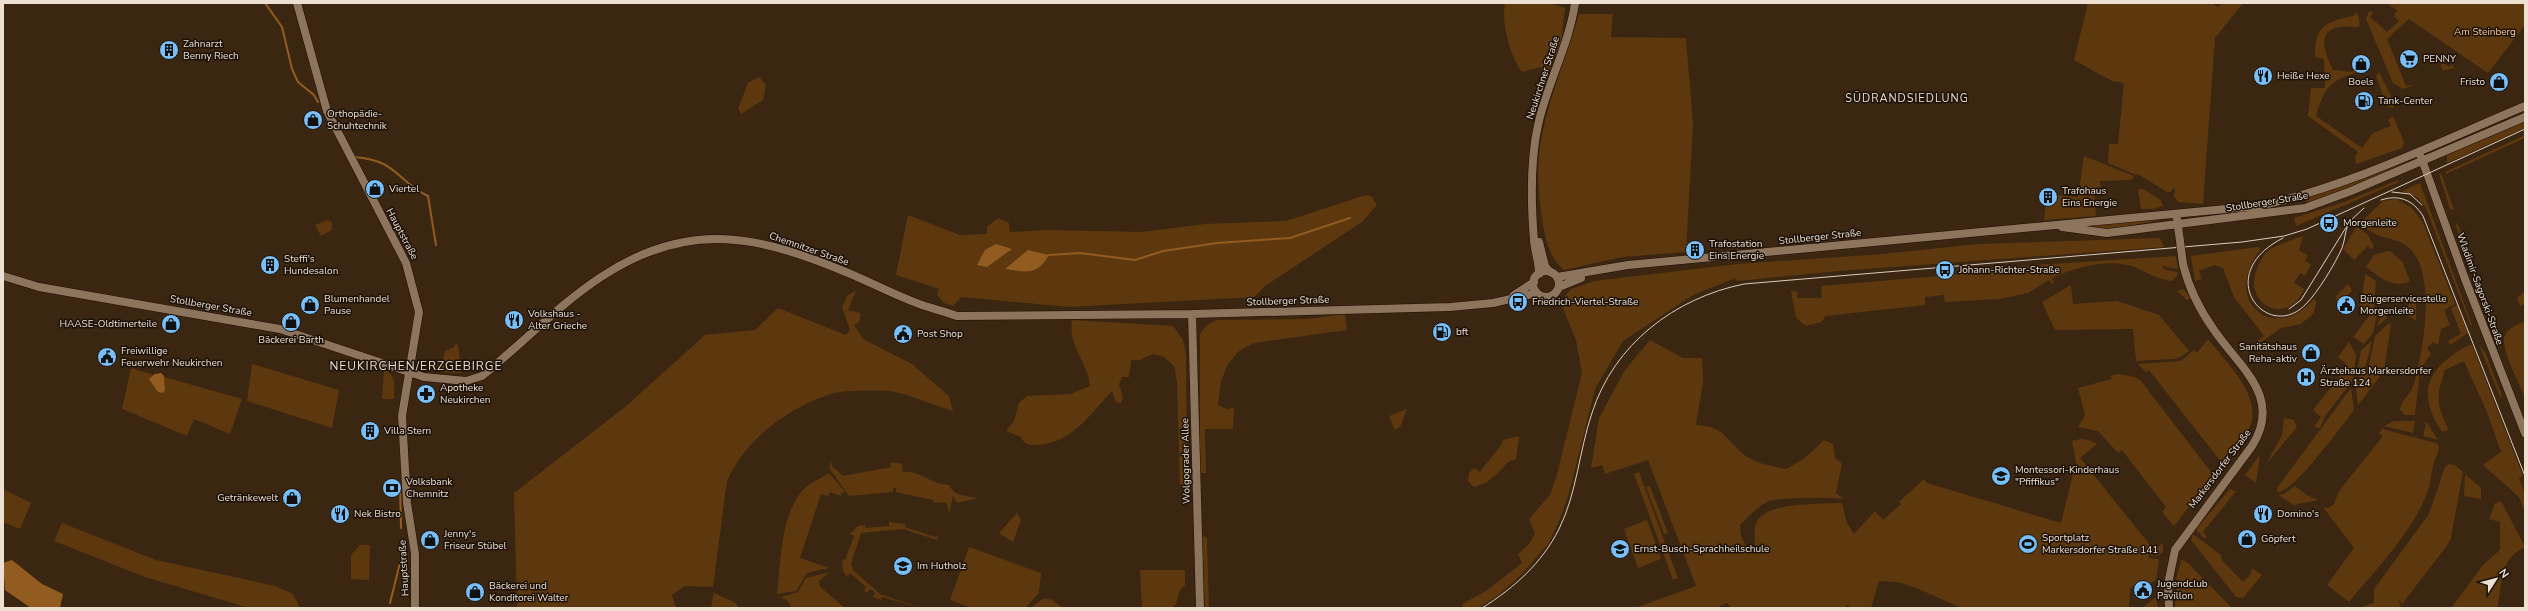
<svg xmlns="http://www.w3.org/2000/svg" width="2528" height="611" font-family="'Nunito Sans',sans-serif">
	<rect width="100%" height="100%" fill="#3b2611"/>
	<path fill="#5d380e" d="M1505,3H1550L1565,8L1561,42L1546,79L1541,67L1522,72C1510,55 1501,24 1505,3Z
		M2088,3H2211L2218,7L2222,3H2243L2215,38L2203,204L2178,202L2174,196L2175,189L2173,188L2171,192H2167L2138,174L2136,175L2108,163L2109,144H2118L2124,83L2112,81L2074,60Z
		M2386,3H2525V25L2488,73L2409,19L2387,39L2406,86L2415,85L2403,89L2393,83L2366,19L2369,11L2373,13L2370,17L2387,32L2399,21L2394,16L2397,10Z
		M2355,12L2358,14L2360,24L2358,27C2352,27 2345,26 2339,27C2315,31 2326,56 2333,70L2351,72L2369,65L2370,67C2335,81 2327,78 2316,116L2362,148L2373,133L2391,126L2388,120L2393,116L2404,142L2402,148L2356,164L2355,156L2358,152L2308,116L2311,88H2325L2324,59L2315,57C2315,23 2326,23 2355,15Z
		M1579,14H1613L1611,37L1686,38L1693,125L1686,252L1622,257L1564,270C1549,258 1545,237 1542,219C1539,198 1537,176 1539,155C1545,106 1565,61 1579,14Z
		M2435,54L2443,57L2440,60L2449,67L2452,64L2455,70L2452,68L2443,71L2437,55L2433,57Z
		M2379,72L2395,104L2393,108L2387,107L2376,76Z
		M759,77L766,85L763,100L741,114L738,109L748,83Z
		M2525,121V128L2447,163V154Z
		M2525,135V138L2446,174L2445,172Z
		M2084,156L2134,176L2131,180L2100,181L2101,190L2094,191L2096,216L2044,220L2047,194L2078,197Z
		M2401,161L2402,164L2349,189L2309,203L2306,201L2308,197Z
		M2441,173L2454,210L2450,209L2439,174Z
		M2398,180L2399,182L2296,226L2294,218L2344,202Z
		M2420,183L2472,325L2471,326L2426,208L2417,197L2402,191Z
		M2139,189H2143L2161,200L2163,206L2153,209H2141L2138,191Z
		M1366,195L1371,196L1377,205L1362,222L1265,286L1254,297L1069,307L961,297L953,306L944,303L937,295L939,289L896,275L908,215L960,235L987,234V227L998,218L1009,223L1010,232L1045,230L1142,232L1205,224L1286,221Z
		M2396,199L2412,208L2423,223L2455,304L2444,310L2450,325L2441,329L2438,345L2433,342L2427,348L2431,354L2420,370L2415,415H2405L2400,410C2401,400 2411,394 2414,384C2423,352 2436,278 2412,251C2402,239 2390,240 2377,235C2371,232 2365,227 2360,223L2383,201Z
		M2156,218V221L2106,230L2080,225Z
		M327,220L332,222V230L321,236L315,225Z
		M2457,222L2474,268L2472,269L2456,226Z
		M2357,226L2368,235L2374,247L2371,249L2368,246L2354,260L2343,249Z
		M2303,236L2299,251L2308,255L2305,261L2311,264L2305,276L2300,273L2294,283L2304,289C2288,328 2240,304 2258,266C2261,260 2265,252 2271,249C2281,243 2292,240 2303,236Z
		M2160,238L2164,247L1839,271L1737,281L1736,278L1693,295L1623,341L1595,389L1569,493L1560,519L1548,544L1522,574L1496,597L1477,608H1464L1462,604L1486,591L1522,563L1518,554L1529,544L1535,534L1529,519L1550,495L1556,478L1582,373L1576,340L1563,308L1565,296L1571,289L1594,281L1737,264L1883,254L1978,244Z
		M2258,247L2261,249C2219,301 2275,345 2314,299L2316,301L2314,313L2301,324L2281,328L2246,353L2244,351L2264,336L2234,297L2223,268L2215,265L2199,271L2202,279L2195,281L2191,256Z
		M2388,251L2393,252V254L2402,261L2410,281C2394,290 2378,276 2366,267L2374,255Z
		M2176,256L2178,269L2162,266L2165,270L2178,272L2177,276L2172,281C2159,280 2148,273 2137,268C2110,257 2077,267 2052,278L2054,283L2052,284L2049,280L2028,293L1999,299L1945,302L1944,295L1925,297V305L1826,316L1821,322L1806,326L1796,318L1791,291L1798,292L1797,298H1822L1821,286L1974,273L1975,269Z
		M2365,274L2376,281L2374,307L2378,311L2373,333L2364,344L2353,337L2370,315L2359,306L2362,297Z
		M2348,284L2352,290L2344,300L2341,298L2337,303L2336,296Z
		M2071,285L2073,304L2117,301L2159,315L2189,351L2180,357L2174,359L2136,361L2133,329L2055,330L2042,302Z
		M2481,287L2493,318L2490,316L2479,288Z
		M2183,289L2191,298L2187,300L2177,291Z
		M856,290L848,310L860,313V321L854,325L863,339L912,364L949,396L953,411C932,405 910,394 889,391C876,390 846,390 834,393C790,406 746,438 727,481L713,587L685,586L672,595L676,608H517L514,493L625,407L705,335L755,330L778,308L846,335L850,330L842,307L847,296Z
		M2525,291V304L2520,306L2517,298Z
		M2411,301L2416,303V321L2404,313Z
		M2457,305L2468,333L2450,345L2448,341L2461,334L2451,308Z
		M2383,313L2387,318L2378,326L2381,314Z
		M1345,314L1347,330L1254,343L1239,351L1228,364L1221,381L1218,405L1227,409L1234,408L1233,429H1205L1206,473H1200V334C1205,327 1208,323 1217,320L1308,319Z
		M1072,320L1173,326L1183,340L1186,355L1187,485H1180L1177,382L1174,366L1164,357L1153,354L1140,360H1131L1129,377H1122L1119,384L1123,398L1121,403L1116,402L1112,391C1090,414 1072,444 1036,445C1028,445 1024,444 1021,437L1006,431L1014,421L1019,403L1027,396L1070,394L1090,386C1087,360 1068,347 1072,320Z
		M2525,321V397C2520,384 2499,347 2505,335C2509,327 2518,325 2525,321Z
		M2389,323L2391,324L2384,371L2358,405L2355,382L2369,365L2375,336Z
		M2208,339C2224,360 2258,391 2252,421C2250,429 2244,436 2240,442C2235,450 2230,458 2222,463L2149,370L2146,372L2138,364L2181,361L2194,350L2197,353Z
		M1650,340L1683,358H1702L1703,382L1696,425C1725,427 1723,436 1742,453C1753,463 1771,466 1786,469L1805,458L1824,440L1833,444L1835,458L1842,464L1836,493L1844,499C1829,497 1783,497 1769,501C1759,505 1748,517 1740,525L1741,536L1748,552L1756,551C1755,541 1752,529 1758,520C1769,502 1822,504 1842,503L1847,523L1854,534L1875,511L1883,520L1901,504L1899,502L1924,479L1927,483L2061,523L2076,462L2072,441C2082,438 2088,439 2097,444L2080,458L2154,550L2163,543V552L2158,556L2148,555L2149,558L2159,559L2156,580L2150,583L2141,580L2130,589L2129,608H1962L1916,588L1898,582L1879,581L1871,608H1853L1847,605L1845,608H1731L1727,603L1716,608H1635L1696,586L1648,460L1605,474L1602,465L1591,468L1599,418L1625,370Z
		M2372,341L2366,365L2356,377L2361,350Z
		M2349,342L2356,355L2353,380L2325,416L2320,428L2314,427L2321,417L2313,410L2348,366L2338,357Z
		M455,344L458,345L462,373L440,372L445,351L454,347Z
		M2469,345H2472L2523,476L2519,478L2525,493V512L2519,497L2483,465L2501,452L2487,412L2464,361L2445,370C2436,396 2436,405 2449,430L2442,432C2415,391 2428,367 2469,345Z
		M2479,345L2485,352L2502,396L2500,397Z
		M252,364L339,390L332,428L247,401Z
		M131,368L154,375L149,379L165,390L164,377L242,399L230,434L194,419L187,436L122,409Z
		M384,370C397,374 394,387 394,399H382Z
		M2119,374L2135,377L2141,381L2211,472L2210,481L2174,526L2162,512L2166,507L2122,450L2118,453L2098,431L2078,427L2085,415L2078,388L2112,379L2110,376Z
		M2351,388L2354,410C2343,424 2292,495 2277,492V488Z
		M1407,409L1400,427L1395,430L1389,416Z
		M2284,418L2294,420L2297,427L2267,463L2282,435Z
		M2394,421H2415L2413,433L2384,426Z
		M2421,422L2427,423L2438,440L2423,436L2426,424Z
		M2382,429L2436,443L2439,446C2439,454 2434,459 2433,466C2431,473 2431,481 2429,487C2417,528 2375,570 2349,602L2327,585L2354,548L2323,507L2328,508L2334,504L2339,491L2383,436L2379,433Z
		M1519,436L1516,459L1508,462L1496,475L1485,483L1474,487L1468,481L1469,473L1474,468L1480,472L1501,445L1503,440Z
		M2260,455L2256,483L2245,475Z
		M831,461L832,466L843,476L891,467L890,462L902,464V471C906,473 907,472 911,472C925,475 935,485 949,485C954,496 967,496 978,498L957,503L953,496L949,514L947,503L933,502V500L896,492V488H893V492L849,496L829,468Z
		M2449,464L2455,465L2463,472L2451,538L2446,547L2402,604L2397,597L2401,606L2399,608H2358L2374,603V589L2429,514L2445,467Z
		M1639,472L1678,578L1673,580L1634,474Z
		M829,473L845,492L841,493V496L830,492L828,496L821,494L800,558L829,568L807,573L796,591L777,594C781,563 780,519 801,492C807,484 820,479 829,473Z
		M2465,474L2481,488V499L2464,496Z
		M1650,486L1668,533L1664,534L1646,487Z
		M2295,486L2308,496L2318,500L2294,505L2278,495L2284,494Z
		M3,489L31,503L20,529L3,522Z
		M2230,489L2240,493L2236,491L2203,532L2207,537L2205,539L2197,531V528Z
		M2501,501L2525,547C2499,560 2503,580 2498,605L2496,608H2451L2484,564L2500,550V522L2489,519L2495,503Z
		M1017,513L1021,520L1013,542L999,533Z
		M1647,520L1661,559L1638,568L1624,529Z
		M889,522L905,524V527L936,537L938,535L937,540L903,529L861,533L851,563L853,570L880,594L921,608L882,597L881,600L873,597L875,592L870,589L867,593L864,591L866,587L850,573L847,577L843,571L842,559L845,560L854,536L850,534L858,526L865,525V528L889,526Z
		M62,523L156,560L275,586L293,594L300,608H249L145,577L54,541Z
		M2193,534L2221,555L2222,560L2243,582L2251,574L2252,568L2262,575L2243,598L2236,597L2191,540Z
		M1204,536L1207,539L1209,608H1205L1202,537Z
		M360,545H370L369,580L351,579V555Z
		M969,547L1041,573L1039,593L1025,608H972L950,600Z
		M2182,559L2189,564L2232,608H2175L2177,574Z
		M1140,570H1185V585L1180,590L1176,604L1171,608H1142Z
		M830,572L819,581L820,587L845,608H792L788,601L781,597L798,592L806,578Z
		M714,593L736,603L738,608H711Z
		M2156,597L2158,608H2142Z
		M1044,598L1052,600L1063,608H1030Z"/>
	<path fill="#925c21" d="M996,244L1012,249L987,267L977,265L985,250Z
		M1028,250L1049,255C1037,276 1026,272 1005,269Z
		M161,373L164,376L165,390L163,393L158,392L149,379L155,374Z
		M12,560L42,584L63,594L60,608H31L5,590L3,563Z"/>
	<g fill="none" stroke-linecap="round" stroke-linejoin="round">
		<path stroke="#925c21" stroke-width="2" d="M265,3L282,27L292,69L298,82L314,95L318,102
			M354,157C398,160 396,181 428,196L436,245
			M1049,255L1080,253L1135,260L1163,251L1217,243L1290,238L1350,218
			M400,484L401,528
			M390,603L404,547"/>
		<defs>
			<path id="secondary" d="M297,3L327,111L406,263L419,312L402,416L407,503L415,554V608
				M2421,157L2465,279L2525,433
				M2177,219L2180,241
				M2062,227L2107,233L2305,208L2351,191L2525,117
				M1539,242L1545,266L1550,272
				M1533 284a13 13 0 1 1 26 0a13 13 0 1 1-26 0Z
				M1539,274C1539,262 1535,252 1534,241C1531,204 1530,161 1538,125C1547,84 1569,45 1575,3
				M3,276L39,287L280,329L424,377L466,381L482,376C522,344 557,306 601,277C690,218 761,236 853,275C876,285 899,297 922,305C934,309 946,312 957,316L1192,314L1450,307L1493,303L1537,293
				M1557,277L1628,265L2258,206C2349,187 2439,142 2525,106
				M1559,287L1581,278
				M1514,295L1534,282
				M1192,314L1200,608
				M2169,608L2168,584L2175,550L2252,446C2283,397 2240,368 2214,330C2199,309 2189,289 2183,264"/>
		</defs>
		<use href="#secondary" stroke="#210e00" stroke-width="9"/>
		<use href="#secondary" stroke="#8d745d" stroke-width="8"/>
		<path stroke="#dcccc0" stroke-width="1" d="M2392,192L2410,194L2422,205
			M2381,200C2399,194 2413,200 2423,216L2525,476
			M2283,238C2210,275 2268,344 2306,304C2318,292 2335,264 2342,248C2345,240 2345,232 2348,224
			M2289,309L2301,300L2350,221L2364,208
			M1482,608C1514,588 1542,563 1559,529C1577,493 1579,451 1592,413C1614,344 1675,298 1744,284L2242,242L2284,236L2307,229L2525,129"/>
		<defs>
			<path id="secondary-bridge" d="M2180,241L2183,264"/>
		</defs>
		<use href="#secondary-bridge" stroke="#210e00" stroke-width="9" stroke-linecap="butt"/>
		<use href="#secondary-bridge" stroke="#8d745d" stroke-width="8"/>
	</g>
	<defs>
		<symbol id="building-disc" viewBox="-11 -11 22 22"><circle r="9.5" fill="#78bff8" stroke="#1b1108"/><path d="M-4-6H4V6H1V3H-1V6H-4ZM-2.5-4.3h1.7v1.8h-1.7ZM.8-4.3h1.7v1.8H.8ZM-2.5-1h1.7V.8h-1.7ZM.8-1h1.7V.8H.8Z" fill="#111"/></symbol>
		<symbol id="supermarket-disc" viewBox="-11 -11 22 22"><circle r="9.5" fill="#78bff8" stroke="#1b1108"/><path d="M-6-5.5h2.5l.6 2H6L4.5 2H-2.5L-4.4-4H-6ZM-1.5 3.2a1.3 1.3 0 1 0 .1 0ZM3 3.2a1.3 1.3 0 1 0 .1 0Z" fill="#111"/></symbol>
		<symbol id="shop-disc" viewBox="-11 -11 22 22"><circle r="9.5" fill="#78bff8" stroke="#1b1108"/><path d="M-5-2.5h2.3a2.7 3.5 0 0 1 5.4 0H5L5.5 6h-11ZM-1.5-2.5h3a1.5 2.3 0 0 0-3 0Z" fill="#111"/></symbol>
		<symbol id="restaurant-disc" viewBox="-11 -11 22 22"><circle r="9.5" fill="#78bff8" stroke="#1b1108"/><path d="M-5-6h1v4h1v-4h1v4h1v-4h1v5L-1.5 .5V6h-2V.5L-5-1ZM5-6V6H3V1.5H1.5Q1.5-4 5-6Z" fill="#111"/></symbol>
		<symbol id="fuel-disc" viewBox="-11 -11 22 22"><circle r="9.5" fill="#78bff8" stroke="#1b1108"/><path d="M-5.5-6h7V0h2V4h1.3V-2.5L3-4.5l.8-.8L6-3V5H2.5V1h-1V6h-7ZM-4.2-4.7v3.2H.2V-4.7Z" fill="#111"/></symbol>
		<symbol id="bus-disc" viewBox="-11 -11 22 22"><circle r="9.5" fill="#78bff8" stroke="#1b1108"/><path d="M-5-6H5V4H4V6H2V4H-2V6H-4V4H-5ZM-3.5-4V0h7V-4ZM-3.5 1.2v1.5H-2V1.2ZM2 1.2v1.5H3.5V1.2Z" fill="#111"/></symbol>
		<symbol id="civic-disc" viewBox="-11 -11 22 22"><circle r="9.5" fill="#78bff8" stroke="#1b1108"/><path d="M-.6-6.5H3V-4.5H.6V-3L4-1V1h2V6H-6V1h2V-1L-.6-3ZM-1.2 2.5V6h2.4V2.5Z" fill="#111"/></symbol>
		<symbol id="hospital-disc" viewBox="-11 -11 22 22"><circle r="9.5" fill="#78bff8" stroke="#1b1108"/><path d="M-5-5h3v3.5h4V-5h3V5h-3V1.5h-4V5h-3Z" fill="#111"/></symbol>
		<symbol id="pharmacy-disc" viewBox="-11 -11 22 22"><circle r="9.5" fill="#78bff8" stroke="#1b1108"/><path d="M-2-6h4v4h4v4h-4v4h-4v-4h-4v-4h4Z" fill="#111"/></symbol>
		<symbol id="school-disc" viewBox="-11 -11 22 22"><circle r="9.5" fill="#78bff8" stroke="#1b1108"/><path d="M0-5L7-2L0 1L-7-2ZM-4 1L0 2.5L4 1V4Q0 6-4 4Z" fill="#111"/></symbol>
		<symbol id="bank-disc" viewBox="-11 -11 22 22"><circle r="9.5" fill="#78bff8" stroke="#1b1108"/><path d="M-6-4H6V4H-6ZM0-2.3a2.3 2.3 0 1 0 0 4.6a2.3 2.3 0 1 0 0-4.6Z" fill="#111"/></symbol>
		<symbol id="stadium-disc" viewBox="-11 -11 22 22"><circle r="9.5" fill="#78bff8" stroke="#1b1108"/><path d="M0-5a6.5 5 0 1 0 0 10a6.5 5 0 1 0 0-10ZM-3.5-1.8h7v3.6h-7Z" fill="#111"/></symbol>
	</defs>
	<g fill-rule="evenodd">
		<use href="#building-disc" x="158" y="39" width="22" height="22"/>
		<use href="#supermarket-disc" x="2398" y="48" width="22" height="22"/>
		<use href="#shop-disc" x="2350" y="53" width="22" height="22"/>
		<use href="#restaurant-disc" x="2252" y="65" width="22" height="22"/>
		<use href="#shop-disc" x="2488" y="71" width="22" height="22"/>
		<use href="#fuel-disc" x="2353" y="90" width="22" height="22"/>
		<use href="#shop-disc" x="302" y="109" width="22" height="22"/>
		<use href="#shop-disc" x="364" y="178" width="22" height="22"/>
		<use href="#building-disc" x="2037" y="186" width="22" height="22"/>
		<use href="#bus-disc" x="2318" y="212" width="22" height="22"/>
		<use href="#building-disc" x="1684" y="239" width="22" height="22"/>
		<use href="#building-disc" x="259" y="254" width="22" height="22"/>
		<use href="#bus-disc" x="1934" y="259" width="22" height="22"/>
		<use href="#bus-disc" x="1507" y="291" width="22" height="22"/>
		<use href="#shop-disc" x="299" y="294" width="22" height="22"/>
		<use href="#civic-disc" x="2335" y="294" width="22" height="22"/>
		<use href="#restaurant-disc" x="503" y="309" width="22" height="22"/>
		<use href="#shop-disc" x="280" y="311" width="22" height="22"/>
		<use href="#shop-disc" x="160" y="313" width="22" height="22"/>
		<use href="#fuel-disc" x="1431" y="321" width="22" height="22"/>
		<use href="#civic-disc" x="892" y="323" width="22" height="22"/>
		<use href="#shop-disc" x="2300" y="342" width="22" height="22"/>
		<use href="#civic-disc" x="96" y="346" width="22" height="22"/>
		<use href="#hospital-disc" x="2295" y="366" width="22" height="22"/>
		<use href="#pharmacy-disc" x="415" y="383" width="22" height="22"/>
		<use href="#building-disc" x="359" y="420" width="22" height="22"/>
		<use href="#school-disc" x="1990" y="465" width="22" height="22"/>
		<use href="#bank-disc" x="381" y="477" width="22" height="22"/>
		<use href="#shop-disc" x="281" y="487" width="22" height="22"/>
		<use href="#restaurant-disc" x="329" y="503" width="22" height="22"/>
		<use href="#restaurant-disc" x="2252" y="503" width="22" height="22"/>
		<use href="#shop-disc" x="2236" y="528" width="22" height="22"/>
		<use href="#shop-disc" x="419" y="529" width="22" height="22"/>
		<use href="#stadium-disc" x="2017" y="533" width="22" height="22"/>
		<use href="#school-disc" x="1609" y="538" width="22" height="22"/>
		<use href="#school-disc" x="892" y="555" width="22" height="22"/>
		<use href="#civic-disc" x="2132" y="579" width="22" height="22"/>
		<use href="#shop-disc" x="464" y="581" width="22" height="22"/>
	</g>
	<g text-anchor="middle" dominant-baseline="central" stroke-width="3" stroke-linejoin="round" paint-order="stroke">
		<g font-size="10" fill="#fbcb9f" stroke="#1b1108">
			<text x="2485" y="32">Am Steinberg</text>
		</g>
		<g font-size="10" fill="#eedfd3" stroke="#1b1108" text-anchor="start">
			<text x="183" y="44">Zahnarzt<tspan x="183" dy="12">Benny Riech</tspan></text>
			<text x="2423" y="59">PENNY</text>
			<text x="2277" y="76">Heiße Hexe</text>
			<text x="2361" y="82" text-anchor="middle">Boels</text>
			<text x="2485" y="82" text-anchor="end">Fristo</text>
			<text x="2378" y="101">Tank-Center</text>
			<text x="327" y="114">Orthopädie-<tspan x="327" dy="12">Schuhtechnik</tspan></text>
			<text x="389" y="189">Viertel</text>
			<text x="2062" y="191">Trafohaus<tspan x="2062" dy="12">Eins Energie</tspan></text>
			<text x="2343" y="223">Morgenleite</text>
			<text x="1709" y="244">Trafostation<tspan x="1709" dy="12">Eins Energie</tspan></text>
			<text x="284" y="259">Steffi's<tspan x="284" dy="12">Hundesalon</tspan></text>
			<text x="1959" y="270">Johann-Richter-Straße</text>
			<text x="324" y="299">Blumenhandel<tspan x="324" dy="12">Pause</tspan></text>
			<text x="2360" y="299">Bürgerservicestelle<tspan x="2360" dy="12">Morgenleite</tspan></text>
			<text x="1532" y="302">Friedrich-Viertel-Straße</text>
			<text x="528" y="314">Volkshaus -<tspan x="528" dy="12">Alter Grieche</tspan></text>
			<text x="157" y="324" text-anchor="end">HAASE-Oldtimerteile</text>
			<text x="1456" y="332">bft</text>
			<text x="917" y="334">Post Shop</text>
			<text x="291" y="340" text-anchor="middle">Bäckerei Barth</text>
			<text x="2297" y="347" text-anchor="end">Sanitätshaus<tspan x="2297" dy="12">Reha-aktiv</tspan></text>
			<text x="121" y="351">Freiwillige<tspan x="121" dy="12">Feuerwehr Neukirchen</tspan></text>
			<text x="2320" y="371">Ärztehaus Markersdorfer<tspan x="2320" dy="12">Straße 124</tspan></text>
			<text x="440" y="388">Apotheke<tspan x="440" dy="12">Neukirchen</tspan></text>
			<text x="384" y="431">Villa Stern</text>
			<text x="2015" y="470">Montessori-Kinderhaus<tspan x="2015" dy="12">"Pfiffikus"</tspan></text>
			<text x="406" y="482">Volksbank<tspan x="406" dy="12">Chemnitz</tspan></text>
			<text x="278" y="498" text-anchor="end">Getränkewelt</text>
			<text x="354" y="514">Nek Bistro</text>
			<text x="2277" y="514">Domino's</text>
			<text x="444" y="534">Jenny's<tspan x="444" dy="12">Friseur Stübel</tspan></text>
			<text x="2042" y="538">Sportplatz<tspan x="2042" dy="12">Markersdorfer Straße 141</tspan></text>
			<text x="2261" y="539">Göpfert</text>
			<text x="1634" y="549">Ernst-Busch-Sprachheilschule</text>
			<text x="917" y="566">Im Hutholz</text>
			<text x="2157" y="584">Jugendclub<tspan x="2157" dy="12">Pavillon</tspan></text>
			<text x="489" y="586">Bäckerei und<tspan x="489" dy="12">Konditorei Walter</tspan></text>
		</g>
		<g font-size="10" fill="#eedfd3" stroke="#1b1108">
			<text transform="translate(1543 78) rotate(-72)">Neukirchner Straße</text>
			<text transform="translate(2267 202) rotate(-9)">Stollberger Straße</text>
			<text transform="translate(402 234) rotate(62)">Hauptstraße</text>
			<text transform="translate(1820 237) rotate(-6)">Stollberger Straße</text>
			<text transform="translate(809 249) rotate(19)">Chemnitzer Straße</text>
			<text transform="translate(2480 289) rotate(70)">Wladimir-Sagorski-Straße</text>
			<text transform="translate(1288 301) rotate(-2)">Stollberger Straße</text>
			<text transform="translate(211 306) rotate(10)">Stollberger Straße</text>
			<text transform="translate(1186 461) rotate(-91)">Wolgograder Allee</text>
			<text transform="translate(2220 469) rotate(-53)">Markersdorfer Straße</text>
			<text transform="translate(404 568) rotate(-93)">Hauptstraße</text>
		</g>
		<g font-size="11" letter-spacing="1" fill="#eedfd3" stroke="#1b1108">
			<text x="1907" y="98">SÜDRANDSIEDLUNG</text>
		</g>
		<g font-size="12" letter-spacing="1" fill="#eedfd3" stroke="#1b1108">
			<text x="416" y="366">NEUKIRCHEN/ERZGEBIRGE</text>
		</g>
	</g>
	<rect width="2528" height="611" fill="none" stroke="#eedfd3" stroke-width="8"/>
	<g transform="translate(2496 579) rotate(54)" stroke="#1b1108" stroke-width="3" paint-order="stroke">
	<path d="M0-3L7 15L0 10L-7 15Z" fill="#eedfd3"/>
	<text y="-6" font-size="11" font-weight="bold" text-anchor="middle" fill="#eedfd3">N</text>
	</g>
</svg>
